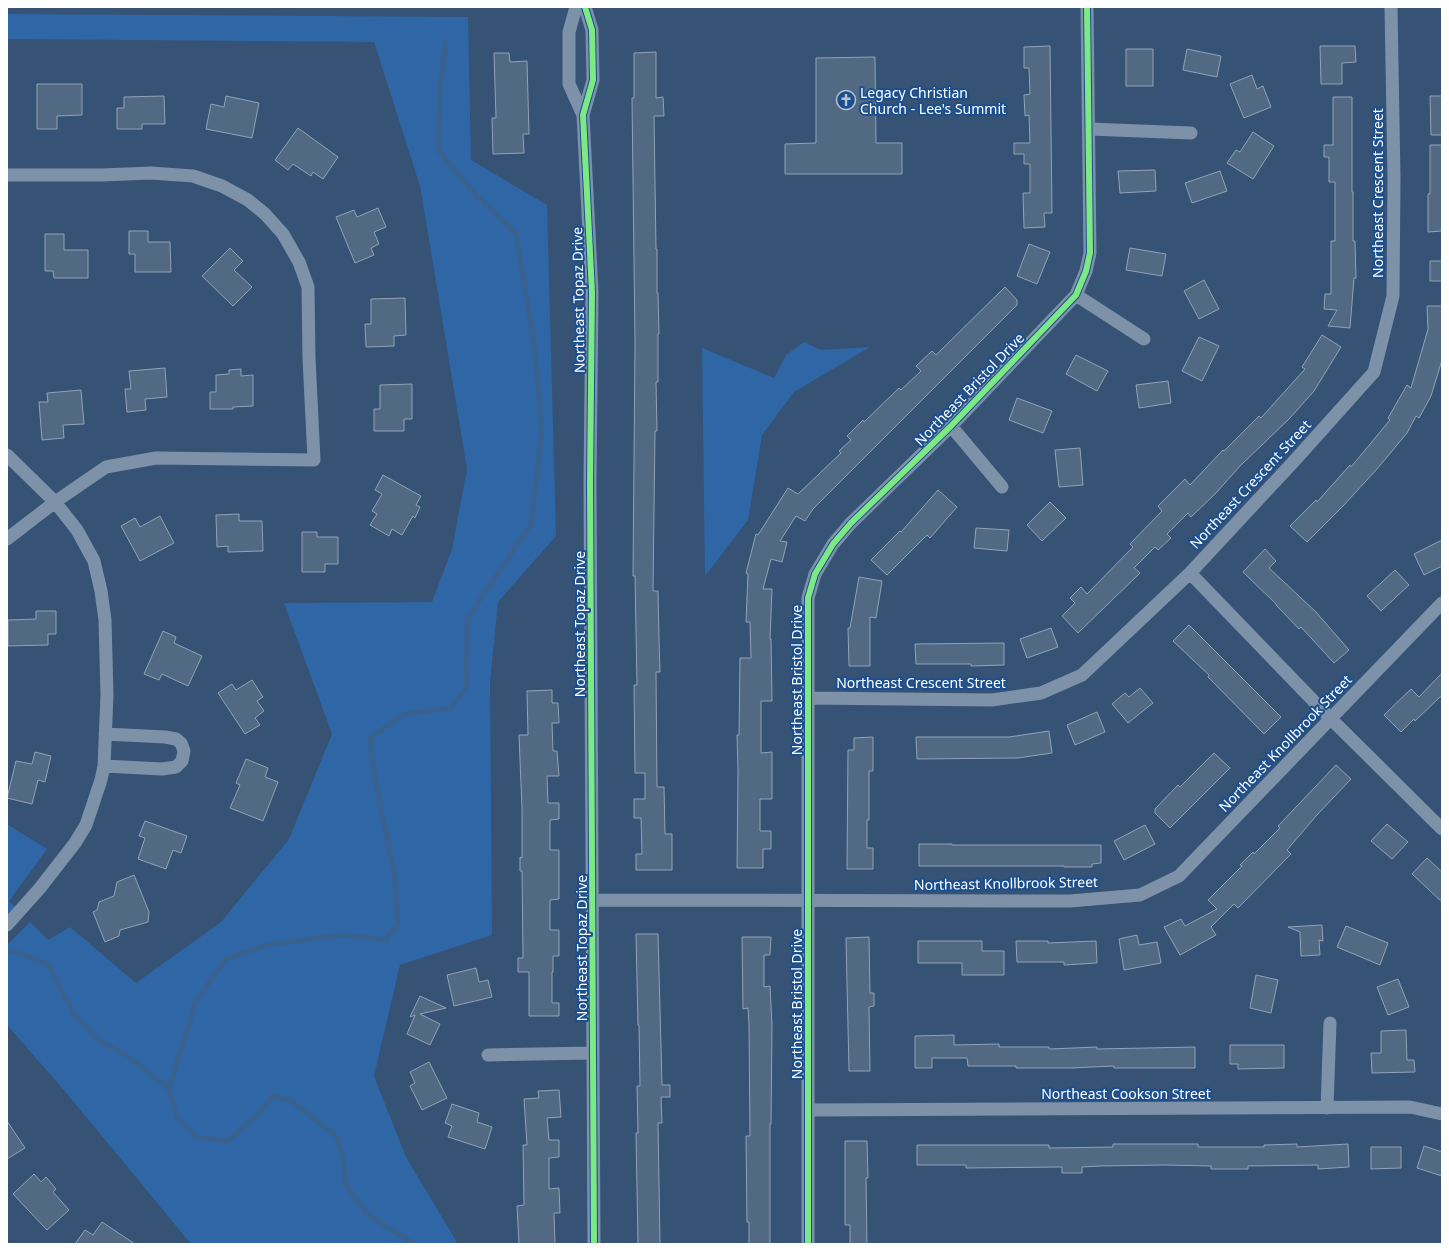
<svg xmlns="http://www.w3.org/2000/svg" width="1449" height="1251" font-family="'Noto Sans',sans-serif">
	<rect width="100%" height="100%" fill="#365274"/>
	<path fill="#2f66a5" d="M7,14L468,17L471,160L547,205L556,536L498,602L490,682L492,935L400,965L374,1076L406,1157L458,1244H191L63,1089L7,1025V945L30,922L48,940L70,927L136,983L221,922L289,839L332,734L284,603L432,602L452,549L467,469L420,186L374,42L7,39Z
		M804,342L821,350L870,347L794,392L762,435L748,520L705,576L702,348L774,378L786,355Z
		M7,824L47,849L9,901L17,909L7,918Z"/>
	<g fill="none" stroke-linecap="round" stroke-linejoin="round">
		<path stroke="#3b618d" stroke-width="4.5" d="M9,950L48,964L74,1014L99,1041L128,1056L169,1089
			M413,1244L411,1242L367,1214L345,1184L343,1157L337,1137L290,1100L273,1096L257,1115L228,1141L197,1137L177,1117L169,1089L196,1001L226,959L267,945L341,935L386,940L398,923L394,871L376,785L370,738L404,714L451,708L466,688L467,619L531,524L542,430L534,343L516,233L473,192L438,150L440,87L446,42"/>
	</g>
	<path fill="#526984" stroke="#92a2b6" d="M1050,46L1052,213H1044L1045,227L1024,228L1023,193H1030V164H1024V154H1014V143H1030L1029,115L1025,116L1024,95L1030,94L1029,68H1024V47Z
		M1320,46H1355L1356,62L1342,63V84H1321Z
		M1126,49H1153V86H1126Z
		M1187,49L1221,56L1217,77L1183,70Z
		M656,52V98L663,97L664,116H654L656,249H657V293H658L659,334H658V382H656L657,431H655L653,591H658L659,639L660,672H656L657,787H664L665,834H672V870H636V854H642L641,818H634V799H645V773H635L634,685H637L635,576H633L635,343L632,98H634V53Z
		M494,53H509L510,62L527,61L529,134H523L524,153L493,154L492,118H496Z
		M875,57L876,143H902V174H785V144L816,143V58Z
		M1252,75L1257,89L1263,86L1271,107L1244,118L1230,84Z
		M37,84H82V115L57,116V129H37Z
		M164,96L165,124H142V129H117V108H124V97Z
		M226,96L259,103L252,138L206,129L211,104L224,107Z
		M1430,96H1442V135H1431Z
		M1333,97H1352V192H1353V241H1355L1356,278H1354L1350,328L1328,326L1337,310L1324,309L1325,294H1331V241H1335V182H1329V157H1324V145H1333Z
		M298,128L338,157L323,179L313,172L311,176L293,164L288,170L275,160Z
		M1253,132L1274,146L1253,179L1227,163L1236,150L1240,152Z
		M1430,145H1442V231L1428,232V194H1430Z
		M1155,170L1156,191L1120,193L1118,171Z
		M1220,171L1227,191L1192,203L1185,183Z
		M378,208L386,227L374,232L379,244L371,248L374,255L355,263L336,217L354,210L357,217Z
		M129,231H148V242H170L171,272H135V254H129Z
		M45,234H64V250H88V278H54L53,271H45Z
		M1029,244L1050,252L1037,284L1017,276Z
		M230,248L243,261L234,270L252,287L233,306L202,276Z
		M1130,248L1166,254L1162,276L1126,270Z
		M1430,261H1442V281H1430Z
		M1204,280L1219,309L1199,319L1184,291Z
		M1005,287L1017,300V305L813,509L805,521L796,516L780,541L787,542L782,562L771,559L763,589H772L770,639H771L772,701H761V753L772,752V799H760V831H771V849H763V868H737L738,771L737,735H739L740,658H751L750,622H746L748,574L746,573L756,534L758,535L788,488L798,494L841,453L839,451L851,440L847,436L863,420L864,422L899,388L901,390L921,371L916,366L932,351L936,355Z
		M405,298L406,335L394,336V346L366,347L365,324H371V299Z
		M1427,306H1442V360L1431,396L1419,418L1416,416L1407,433L1377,469L1343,506L1307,542L1290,526L1316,500L1317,502L1350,465L1351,467L1390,420L1388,418L1407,385L1411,388L1428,329Z
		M1322,335L1341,347L1314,391L1289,419L1240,466L1216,493L1191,517L1188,513L1167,534L1171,538L1158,550L1155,547L1134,568L1140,573L1078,633L1062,616L1075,603L1070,598L1081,587L1087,594L1133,547L1130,544L1162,511L1158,506L1185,479L1190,485L1223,450L1224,451L1259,416L1261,418L1305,369L1302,367Z
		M1199,337L1219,346L1202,381L1182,371Z
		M1076,355L1108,371L1097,391L1066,374Z
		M165,368L167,397L145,399L146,410L127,412L125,389H131L129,371Z
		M241,369V376L253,375V406L233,407V409H210V392H216V375L229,374V370Z
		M1168,381L1171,403L1139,408L1136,385Z
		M412,384V419H404V431H374V409H380V385Z
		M81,390L84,424L63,425L64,438L42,440L39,402H48L47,393Z
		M1017,398L1052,411L1043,433L1009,420Z
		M1080,448L1083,485L1059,487L1055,450Z
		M383,475L421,496L416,505L420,507L415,518L413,516L402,535L392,529L389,536L370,525L377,514L372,511L382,494L375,490Z
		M938,490L957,507L930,538L927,535L887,575L871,560L900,531L901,532Z
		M1050,502L1066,518L1042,541L1027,525Z
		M239,514V521H262L263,551L228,552V546L217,547L216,515Z
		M160,516L174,543L140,561L121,526L135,518L140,527Z
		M976,528L1009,530L1007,551L974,548Z
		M302,532H317V537H338V564H325V572H302Z
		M1442,540V566L1424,575L1414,554Z
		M1265,549L1276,561L1269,568L1316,612L1349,650L1334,663L1301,627L1299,629L1276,605V604L1243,572Z
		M1395,570L1409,585L1381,611L1367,596Z
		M859,577L882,581L876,618L870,617V666H849L848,628H850Z
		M36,611H56V634H48V645L8,646V620L36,619Z
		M1189,625L1281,717L1264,734L1208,677L1209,675L1173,641Z
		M1051,628L1058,647L1027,658L1020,639Z
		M163,631L176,637L174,643L202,656L188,686L162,674L159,680L144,674Z
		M1004,643V665L971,666V664H916L915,644Z
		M1442,673V695L1415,721L1414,719L1401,732L1384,715L1411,689L1419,697Z
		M252,680L263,697L257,701L264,711L255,718L260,725L245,734L218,693L232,684L236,690Z
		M1140,688L1153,703L1128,723L1112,704L1125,693L1129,697Z
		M552,690V703H558L559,723H552L553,751H557L559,776H547L548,803H559V819L550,820V850H559V899L550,900V930H559V956H553V972H552V1003H559V1016H529V972H518V958H523L522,871H520V857L522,858V809L519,735H528L527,691Z
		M1097,712L1105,732L1075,745L1067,725Z
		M1049,731L1052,753L1018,758L917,759L916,737H1009Z
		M873,737V771H869V820H867V848H873V869H847L848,750H854V738Z
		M35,752L51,756L45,782L38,780L32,804L7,798L16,761L32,764Z
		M1214,753L1230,768L1170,828L1155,813V809L1178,785L1180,787Z
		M246,759L268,768L265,777L278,782L263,821L230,808L240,785L236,783Z
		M1336,765L1351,779L1316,816L1287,850L1291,854L1238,908L1234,904L1211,927L1216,935L1180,955L1164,927L1181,919L1185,926L1217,909L1208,900L1242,866L1240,865L1253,852L1254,854L1280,828L1278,826Z
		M145,821L187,836L181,853L173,850L166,869L138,859L145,838L139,836Z
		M1387,824L1408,842L1392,859L1371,841Z
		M1145,825L1155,844L1124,860L1114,841Z
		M919,844H952V845H1101V863L1092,864V867H1064V866H919Z
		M1427,858L1442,872V902L1412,874Z
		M134,875L149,912L148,922L120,930L119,936L105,942L93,912L97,910L99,902L114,896L117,882Z
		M1322,925L1323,941L1319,940L1320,955L1301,956L1300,932L1288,927Z
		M1346,926L1388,943L1380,965L1337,947Z
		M636,934H658L662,1085H670V1097H661L662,1123H658L660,1244H638L636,1133H638L637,1086H640L639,1025H638Z
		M1137,935L1139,945L1157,942L1161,963L1124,970L1119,939Z
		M742,937H771L770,955H764V987L770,986L772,1025L771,1124H770V1244H749V1222H747L746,1136H750L749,1025L748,1008L743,1009Z
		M869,937L870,993H874V1006L869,1007L870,1071H849L846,938Z
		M918,941H982V951H1004V975H962V963H918Z
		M1016,941H1048V943L1096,941L1097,963L1064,965V962H1017Z
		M476,968L479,982L488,980L492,997L454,1006L447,975Z
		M1256,975L1278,980L1271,1013L1250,1008Z
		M1398,979L1409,1007L1388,1015L1377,987Z
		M420,996L446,1008L420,1014L440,1024L430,1045L407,1034L415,1015L410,1017Z
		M1406,1030L1407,1060H1414L1415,1072L1372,1073L1371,1053H1381V1031Z
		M954,1035V1045L999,1044V1047H1049V1049L1097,1047V1049L1195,1047V1068H1114V1066L1071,1068H1016V1066H968L967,1058H932V1068H915V1036Z
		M1230,1045H1284V1068L1238,1069V1064H1230Z
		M429,1062L447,1098L422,1110L410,1086L415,1083L410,1072Z
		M559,1090L561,1117L547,1118L549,1140H559V1157L549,1158V1189L559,1188L560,1213H554L555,1244H519L517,1206L524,1205L523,1145H527L524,1099L539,1098L538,1091Z
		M452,1104L479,1113L477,1122L492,1127L485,1149L448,1137L452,1126L445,1123Z
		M7,1121L25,1148L7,1159Z
		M845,1141H867L868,1178H866L867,1244H850V1225H845Z
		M1113,1144H1198V1147H1264V1145L1297,1144V1147L1348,1144L1349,1167L1318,1169V1165L1248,1166V1169H1211V1166L1164,1165L1100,1166L1082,1167V1173H1062V1167L966,1168V1165H917V1145H1049V1148L1113,1147Z
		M1424,1146L1442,1152V1176L1417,1168Z
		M1371,1147H1401V1168L1371,1169Z
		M34,1174L41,1182L46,1177L56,1189L53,1192L69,1210L47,1230L13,1194Z
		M102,1222L135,1244H75L85,1230L93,1235Z"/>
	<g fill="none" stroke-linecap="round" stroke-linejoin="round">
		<path stroke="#7d92a8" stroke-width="13" d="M576,7L569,32V84L583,115
			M585,7L592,30L593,80L583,115L592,292L590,483L594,1244
			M1089,129L1191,133
			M7,175H102L151,173L193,176L222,186L248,200L265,214L283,234L299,262L308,287L309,358L314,460L156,458L106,467L55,502L7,539
			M1076,295L1144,339
			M951,426L1002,487
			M7,455L55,502L77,530L94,561L101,591L105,620L107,695L104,766L101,780L86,825L75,843L40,888L7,925
			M1190,573L1330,718L1442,829
			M808,698L992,700L1041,693L1082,675L1190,573L1296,459L1374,372L1393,296L1394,178L1391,7
			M104,766L162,769L176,767L182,761L184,751L181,743L176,739L165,737L105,734
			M593,900L1070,901L1140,895L1179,876L1442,603
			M488,1055L593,1053
			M1327,1108L1330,1023
			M809,1110L1410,1107L1442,1114
			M808,1244V598L815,574L833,544L851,523L951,426L1076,295L1086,271L1090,253L1087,7"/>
		<defs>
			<path id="cycleway" d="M585,7L592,30L593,80L583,115L592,292L590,483L594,1244
				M808,1244V598L815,574L833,544L851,523L951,426L1076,295L1086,271L1090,253L1087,7"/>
		</defs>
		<use href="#cycleway" stroke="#1b4f8f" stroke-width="8"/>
		<use href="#cycleway" stroke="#7ce984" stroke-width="6"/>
	</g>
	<defs>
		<symbol id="church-ring" viewBox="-11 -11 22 22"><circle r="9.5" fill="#1b4f8f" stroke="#b9c2ce" stroke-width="1.5"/><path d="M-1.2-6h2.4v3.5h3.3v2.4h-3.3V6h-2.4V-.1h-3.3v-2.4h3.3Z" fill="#b9c2ce"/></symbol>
	</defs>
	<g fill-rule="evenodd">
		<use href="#church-ring" x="835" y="89" width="22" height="22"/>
	</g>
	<g text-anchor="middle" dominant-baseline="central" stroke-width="4" stroke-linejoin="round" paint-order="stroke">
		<g font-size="14" fill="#fff" stroke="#1b4f8f" text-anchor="start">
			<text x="860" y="92">Legacy Christian<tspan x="860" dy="16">Church - Lee's Summit</tspan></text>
		</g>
		<g font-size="14" fill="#fff" stroke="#1b4f8f">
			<text transform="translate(1377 193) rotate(-90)">Northeast Crescent Street</text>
			<text transform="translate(578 300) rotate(-91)">Northeast Topaz Drive</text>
			<text transform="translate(969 389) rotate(-46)">Northeast Bristol Drive</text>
			<text transform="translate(1250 484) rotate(-47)">Northeast Crescent Street</text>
			<text transform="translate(579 624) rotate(-90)">Northeast Topaz Drive</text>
			<text transform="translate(796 680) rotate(-90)">Northeast Bristol Drive</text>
			<text x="921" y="682">Northeast Crescent Street</text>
			<text transform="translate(1285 743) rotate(-46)">Northeast Knollbrook Street</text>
			<text transform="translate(1006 883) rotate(-1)">Northeast Knollbrook Street</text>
			<text transform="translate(581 948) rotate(-90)">Northeast Topaz Drive</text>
			<text transform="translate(796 1004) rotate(-90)">Northeast Bristol Drive</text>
			<text x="1126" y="1093">Northeast Cookson Street</text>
		</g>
	</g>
	<rect width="1449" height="1251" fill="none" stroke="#ffffff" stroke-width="16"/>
</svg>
